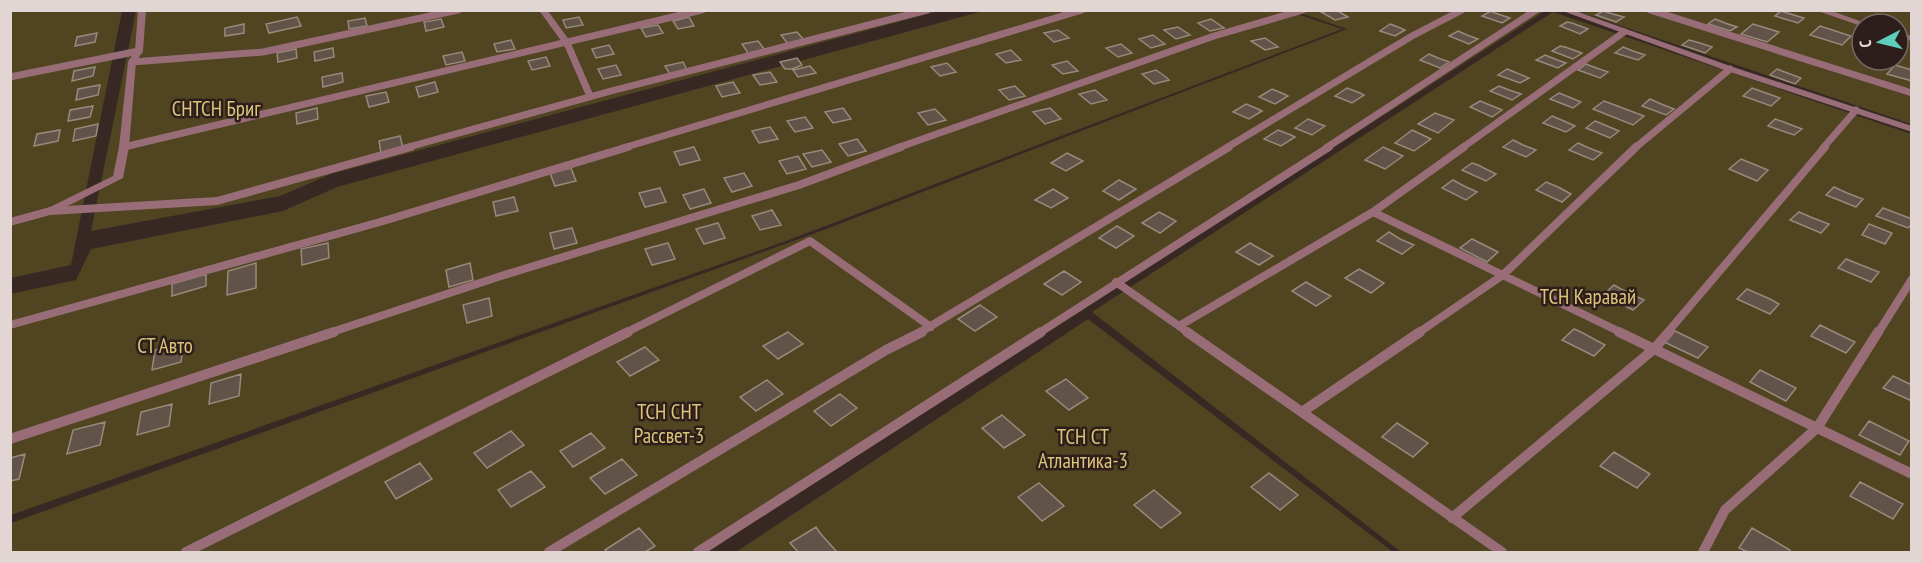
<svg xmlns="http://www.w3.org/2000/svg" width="1922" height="563" font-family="'PT Sans Narrow',sans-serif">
	<rect width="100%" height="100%" fill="#382824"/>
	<path fill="#504421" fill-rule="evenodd" d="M10,11H122L71,265L11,278Z
		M136,11H939L331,174L280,196L91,231Z
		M983,11H1296L1294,13L1342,29L786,241L11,515L10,294L76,280L91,249L283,211L337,187Z
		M1299,11H1545L708,552H11V523L821,231L1347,29L1298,12Z
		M1577,11H1911V124ZM1862,24H1898V60H1862Z
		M1553,12L1911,134V552H1401L1092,312Z
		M1088,319L1393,552H736Z"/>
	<path fill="#615348" stroke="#98897c" stroke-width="1.5" d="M1336,10L1348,17L1335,20L1321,12Z
		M1491,11L1495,13L1510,18L1502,23L1482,16Z
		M1603,11L1613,14L1624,17L1616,22L1596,15Z
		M1781,11L1797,16L1804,18L1798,23L1775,16Z
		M297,17L301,26L269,33L266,24Z
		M579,17L583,25L566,28L563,20Z
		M689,17L694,26L678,29L673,21Z
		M365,18L367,26L349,29L348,21Z
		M441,19L444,27L426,31L424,22Z
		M1211,19L1214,21L1224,28L1210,31L1198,23Z
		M1715,19L1725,23L1737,27L1730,31L1708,24Z
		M1567,22L1572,23L1588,29L1580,34L1560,26Z
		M244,24V33L225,36V28Z
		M1390,24L1398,27L1405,30L1395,36L1380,31Z
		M1753,24L1779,32L1767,42L1741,34Z
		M658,25L663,33L646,37L641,28Z
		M1820,26L1851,36L1842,45L1810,35Z
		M1178,27L1190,35L1176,39L1164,30Z
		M1058,30L1069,38L1054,42L1044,33Z
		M1458,31L1467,35L1478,39L1469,44L1449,36Z
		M797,32L804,40L788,44L781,35Z
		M97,33L95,42L75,46L77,37Z
		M1153,35L1162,42L1165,44L1151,48L1139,39Z
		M1265,38L1271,42L1278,47L1265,50L1251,41Z
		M511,40L515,49L497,52L494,44Z
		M1689,40L1700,43L1712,47L1705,53L1682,45Z
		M758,41L765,50L748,53L742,44Z
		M1121,44L1132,53L1118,57L1106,48Z
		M609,45L614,54L596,58L592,49Z
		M1560,46L1565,47L1582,53L1573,59L1552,51Z
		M1623,47L1633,51L1645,55L1638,60L1615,53Z
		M333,48L334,57L315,61L314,52Z
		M296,49L297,58L278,62L277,53Z
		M1011,50L1021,60L1006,63L996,54Z
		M462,52L465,61L446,65L443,56Z
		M1429,54L1438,58L1449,62L1440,68L1420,60Z
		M1545,55L1555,59L1566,63L1558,68L1536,60Z
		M546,57L550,66L532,70L528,61Z
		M797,58L802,65L792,69H785L780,62Z
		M1067,61L1078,71L1063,74L1052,65Z
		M683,62L688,72L671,76L665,66Z
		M947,63L956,72L940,76L931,67Z
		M1586,64L1591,66L1608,72L1600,78L1578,70Z
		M616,65L621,75L603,79L598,69Z
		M1895,65L1912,70V81L1887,74Z
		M810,66L816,73L798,77L793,70Z
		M95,67L93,76L72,81L74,71Z
		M1507,69L1512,71L1529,78L1520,83L1498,75Z
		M1777,69L1782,71L1801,78L1795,84L1770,75Z
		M1156,70L1166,77L1169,80L1154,84L1142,74Z
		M770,72L777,82L760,85L753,75Z
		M342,73L343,82L323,87L322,77Z
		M435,82L438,92L419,97L416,87Z
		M733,82L740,93L722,97L716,86Z
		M100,85L98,95L76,100L78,89Z
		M1015,86L1025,96L1009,100L999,90Z
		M1499,86L1509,90L1521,94L1512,100L1490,91Z
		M1347,88L1360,93L1364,95L1352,103L1335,96Z
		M1752,88L1780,98L1771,106L1743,96Z
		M1272,89L1284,94L1288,96L1275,104L1259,97Z
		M1095,90L1107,100L1091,104L1079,94Z
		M386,92L389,102L369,107L366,96Z
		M1559,93L1564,95L1581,102L1573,108L1550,99Z
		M1650,99L1661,104L1674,109L1666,115L1642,106Z
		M1480,101L1485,103L1502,110L1492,117L1470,107Z
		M1604,101L1644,116L1633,125L1593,109Z
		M1246,104L1258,109L1262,111L1249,119L1233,112Z
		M93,106L90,117L68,121L70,110Z
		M317,108L318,119L297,124L296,113Z
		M843,108L851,119L833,123L825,112Z
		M1050,108L1061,119L1045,124L1033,112Z
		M935,109L946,120L928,125L918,113Z
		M1435,113L1454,120L1438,133L1418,124Z
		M1552,116L1557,118L1575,126L1566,132L1543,123Z
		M805,117L813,128L795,132L787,121Z
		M1308,119L1317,123L1325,126L1312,135L1295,128Z
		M1775,119L1781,121L1802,129L1794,135L1768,126Z
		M1595,121L1600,123L1619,131L1610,138L1586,128Z
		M98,124L96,136L73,141L75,129Z
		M770,127L778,139L759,143L752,131Z
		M60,130L58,141L34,146L37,134Z
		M1278,130L1291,135L1295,137L1281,146L1264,139Z
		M1412,130L1431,139L1414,151L1395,143Z
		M400,136L403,148L381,153L379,141Z
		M857,139L866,151L848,156L839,144Z
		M1513,140L1523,145L1536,150L1526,157L1503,147Z
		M1578,143L1589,148L1602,153L1593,160L1569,150Z
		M694,147L700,160L680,165L674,152Z
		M1383,147L1403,156L1385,169L1365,160Z
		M822,150L831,162L812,167L803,154Z
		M1067,153L1083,161L1066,171L1051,163Z
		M798,156L806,169L787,174L779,161Z
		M1741,159L1768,170L1757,181L1729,169Z
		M1472,163L1478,165L1496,174L1486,181L1462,170Z
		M571,168L576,181L555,186L550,173Z
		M744,173L752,186L732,192L724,178Z
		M1119,180L1136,189L1119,200L1103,191Z
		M1453,180L1464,186L1477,192L1466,200L1442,188Z
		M1546,182L1558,187L1571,194L1562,202L1536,190Z
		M1834,187L1847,193L1863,199L1856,207L1826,195Z
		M660,188L666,202L645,207L639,193Z
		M704,189L711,203L690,209L683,195Z
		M1053,189L1068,198L1051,208L1035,200Z
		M514,197L518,211L496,216L493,202Z
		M1883,208L1912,219V224L1908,228L1876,216Z
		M772,210L781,225L760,230L752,216Z
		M1159,212L1176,221L1160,233L1142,223Z
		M1799,212L1813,218L1829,224L1821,233L1790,220Z
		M718,223L725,238L704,244L696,229Z
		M1869,224L1892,233L1885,244L1862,235Z
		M1117,226L1134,236L1116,248L1099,238Z
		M572,228L577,243L554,249L550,233Z
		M1389,232L1400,239L1414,245L1402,254L1377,241Z
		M1472,239L1498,252L1487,262L1460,248Z
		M328,243L329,258L302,265L301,249Z
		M668,243L675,259L652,265L645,249Z
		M1250,243L1255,246L1273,256L1259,265L1236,252Z
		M1846,259L1861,265L1879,272L1871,282L1838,268Z
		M256,263V288L227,295L228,271Z
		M470,263L473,280L449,287L446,270Z
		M1359,269L1370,275L1384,283L1371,293L1345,278Z
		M1064,271L1081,282L1062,295L1044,284Z
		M206,274V286L172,296V284Z
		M1306,282L1323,292L1331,296L1316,306L1292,291Z
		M1614,285L1621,289L1644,300L1633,310L1603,295Z
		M1747,289L1770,299L1779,304L1770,314L1737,299Z
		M489,298L492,316L467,323L463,305Z
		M980,305L997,317L975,331L958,319Z
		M1820,325L1836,333L1855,342L1846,353L1811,336Z
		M1574,329L1581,332L1605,345L1594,356L1562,340Z
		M1675,331L1708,347L1698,358L1664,342Z
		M788,332L803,344L778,359L763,346Z
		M184,342L181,362L152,370L155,350Z
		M645,347L659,360L630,376L617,362Z
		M1760,370L1796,388L1786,401L1750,382Z
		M241,374L239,396L209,404L211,383Z
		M1893,376L1912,385V401L1883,388Z
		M1066,379L1088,398L1069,410L1046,391Z
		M767,380L783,394L756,411L740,397Z
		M840,394L857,408L831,426L814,411Z
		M172,404L169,426L137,435L141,412Z
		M1002,415L1025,435L1004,448L982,428Z
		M1869,421L1909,441L1900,455L1859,435Z
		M105,422L100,445L67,454L73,430Z
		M1397,423L1428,443L1413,457L1382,437Z
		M511,431L524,445L487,468L474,453Z
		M591,433L605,448L573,467L560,451Z
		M1614,452L1650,474L1637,488L1600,466Z
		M25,454L19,479L10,481V458Z
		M622,459L637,475L605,494L590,478Z
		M420,463L432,479L396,499L385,482Z
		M531,471L545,487L511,507L498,490Z
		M1269,473L1298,495L1280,510L1251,487Z
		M1860,482L1903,504L1893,519L1850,496Z
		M1039,483L1064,506L1042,521L1018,497Z
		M1154,490L1181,513L1161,528L1134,505Z
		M816,527L820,533L837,552H798L790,543Z
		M639,528L655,546L645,552H607L605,550Z
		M1752,528L1790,550L1789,552H1748L1739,548Z"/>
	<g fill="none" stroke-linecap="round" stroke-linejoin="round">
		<path stroke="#986d77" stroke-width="7" d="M543,10L567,43L590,96
			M1650,10L1912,93
			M132,62L263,52L458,10
			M10,77L139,51
			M124,147L702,10
			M405,148L611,91L927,10
			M623,148L1082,10
			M897,148L1214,36L1303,10
			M1226,148L1412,36L1462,10
			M1326,148L1536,10
			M1462,148L1624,32
			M1635,148L1730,69
			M1823,148L1856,110"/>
		<path stroke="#986d77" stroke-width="8" d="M1464,147L1373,212L1622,333
			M10,222L50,211L217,201L411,147
			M1116,282L1189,333
			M10,325L380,222L628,147
			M1179,326L1373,212
			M329,333L501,276L799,185L901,147
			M625,333L810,241L931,327
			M919,333L1229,147
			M1039,333L1329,147
			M1418,333L1503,275L1636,147
			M1667,333L1825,147
			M1878,333L1912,279"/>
		<path stroke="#986d77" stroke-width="10" d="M1187,332L1502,552
			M1619,332L1912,474
			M1302,412L1420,332
			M10,439L334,332
			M1452,518L1654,349L1669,332
			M186,552L628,332
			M549,552L886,350L922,332
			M698,552L1041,332
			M1703,552L1725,510L1817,428L1878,332"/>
		<path fill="#986d77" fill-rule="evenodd" d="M138,10H146L143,51L136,62L129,147L123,178L54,213H46L44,211L46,209L113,176L119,147L128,62L135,51Z
			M1560,10H1573L1733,67L1912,126V132L1727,71Z
			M1815,10H1829L1868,24H1862L1861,26Z
			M1898,32L1912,36V41L1898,38Z"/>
	</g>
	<g text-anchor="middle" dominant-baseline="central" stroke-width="5" stroke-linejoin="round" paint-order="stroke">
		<g font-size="21" fill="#dcc47a" stroke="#2e1e1b">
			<text x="216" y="108">СНТСН Бриг</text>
			<text x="1588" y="296">ТСН Каравай</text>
			<text x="165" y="345">СТ Авто</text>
			<text x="669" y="411">ТСН СНТ<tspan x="669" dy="24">Рассвет-3</tspan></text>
			<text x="1083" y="436">ТСН СТ<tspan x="1083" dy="24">Атлантика-3</tspan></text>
		</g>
	</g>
	<rect width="1922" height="563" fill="none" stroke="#e1d6d3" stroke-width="24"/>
	<g transform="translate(1880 42) rotate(263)"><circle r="28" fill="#2e1e1b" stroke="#766865" stroke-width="1.5"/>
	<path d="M0-4.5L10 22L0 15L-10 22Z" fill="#5dceb9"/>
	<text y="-9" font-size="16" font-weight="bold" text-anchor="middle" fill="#e1d6d3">С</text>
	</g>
</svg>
